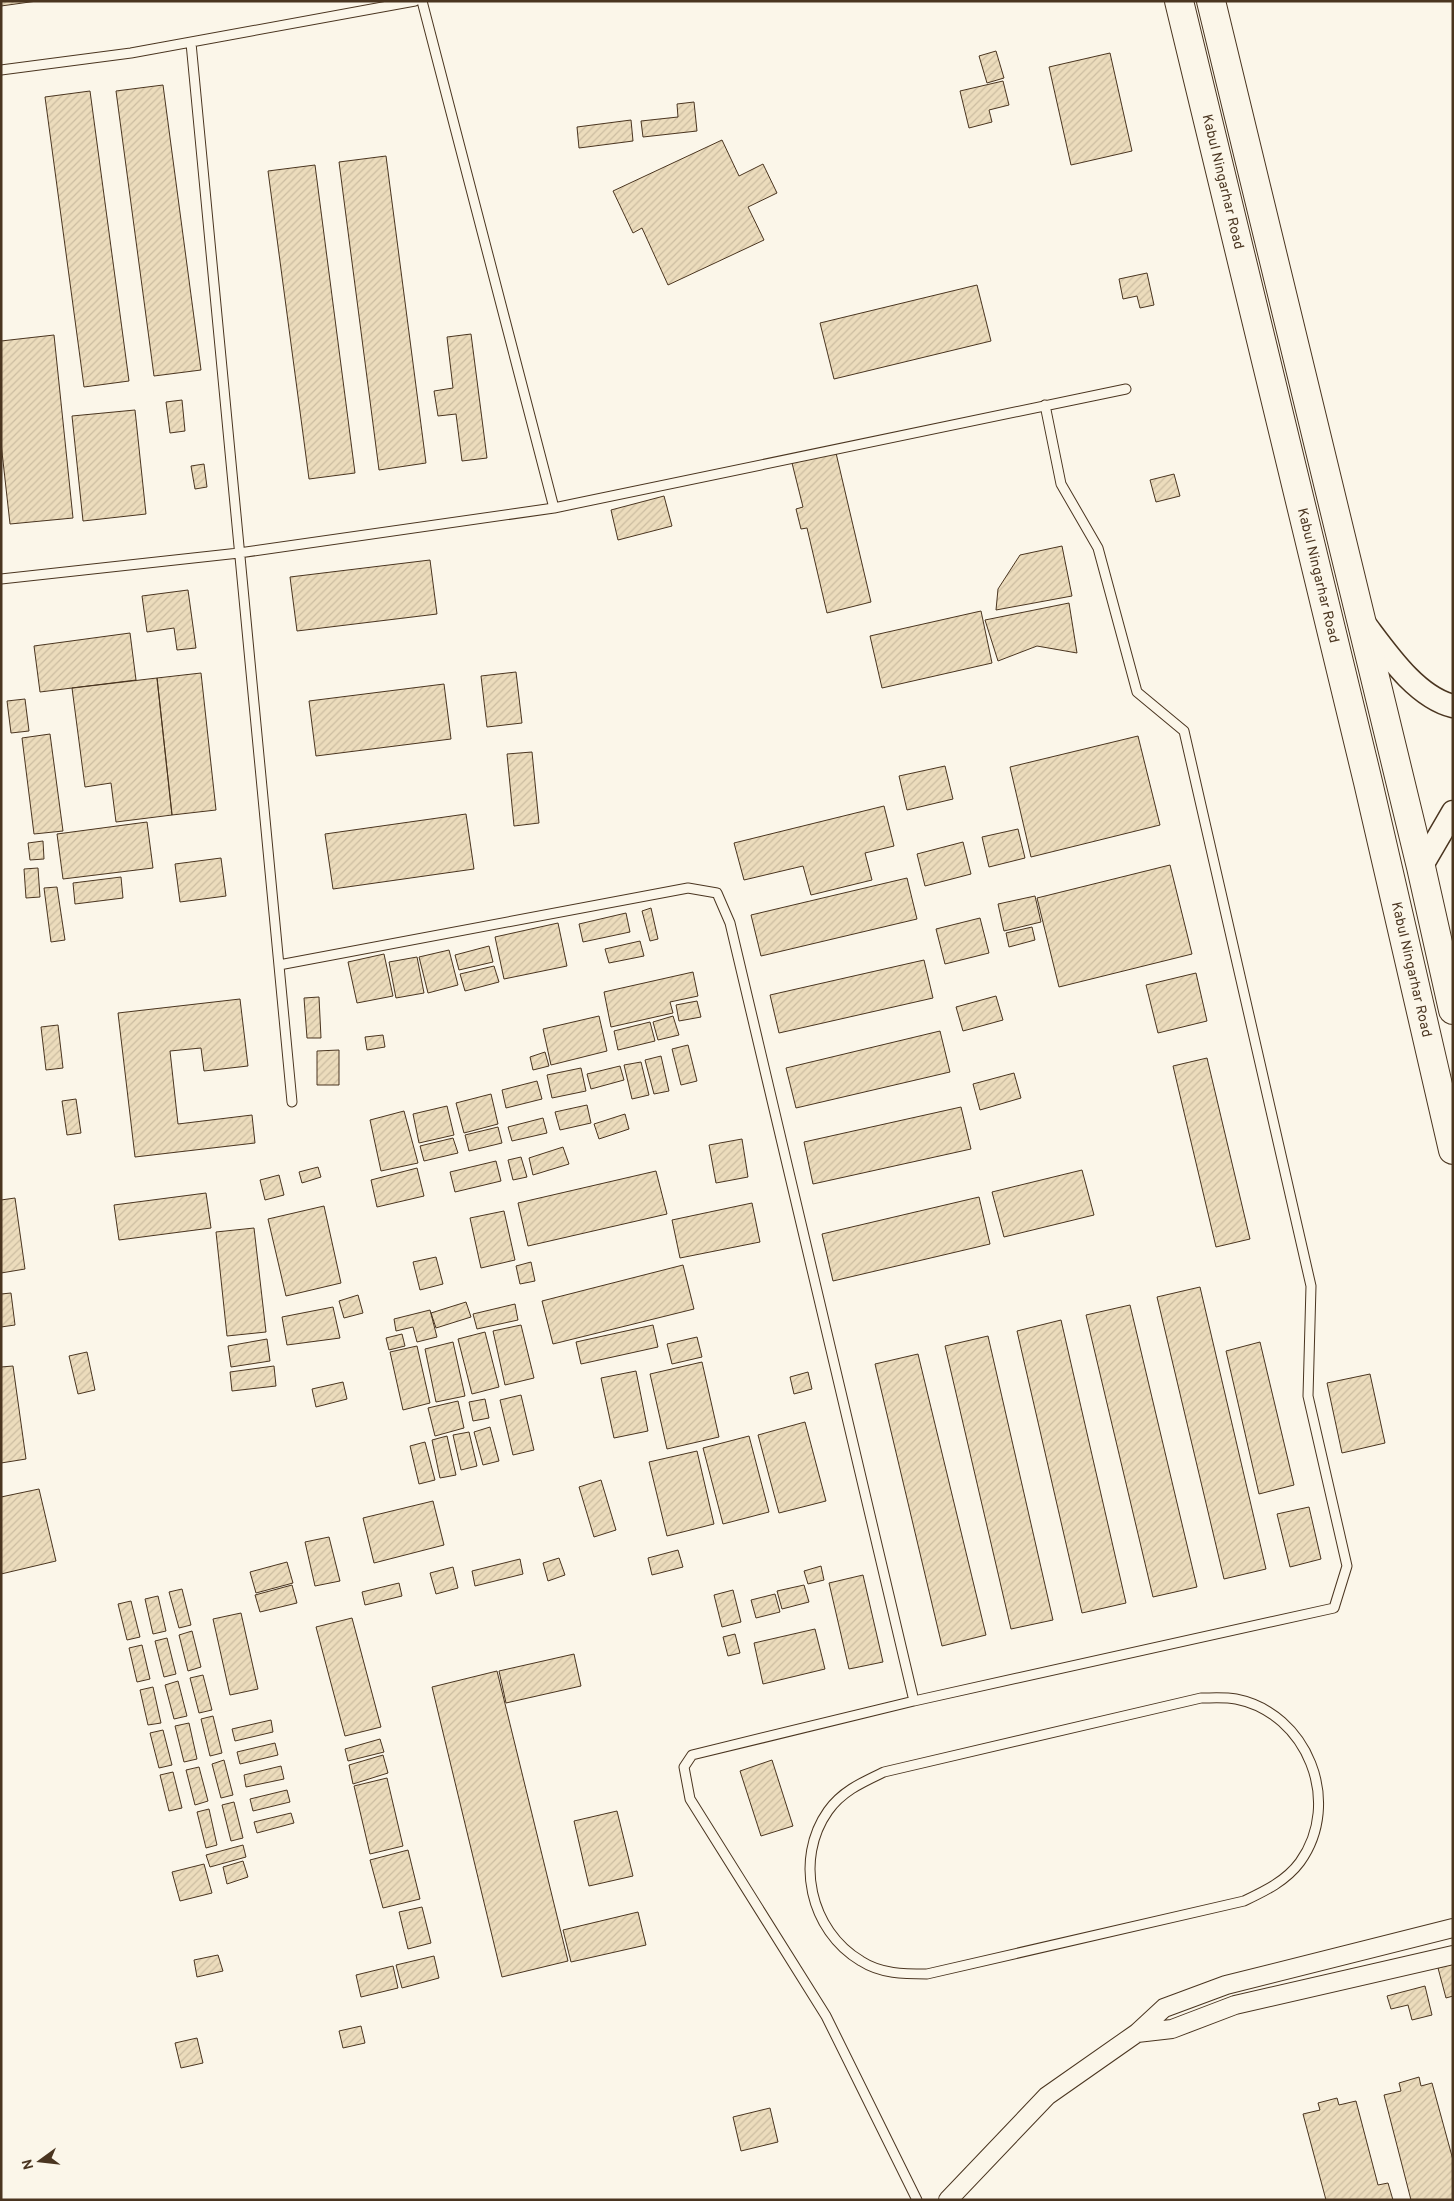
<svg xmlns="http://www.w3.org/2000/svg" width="1454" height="2201" font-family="Overpass,sans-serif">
	<defs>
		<pattern id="building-hatch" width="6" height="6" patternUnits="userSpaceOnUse" patternTransform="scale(1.25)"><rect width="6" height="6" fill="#ecdcbc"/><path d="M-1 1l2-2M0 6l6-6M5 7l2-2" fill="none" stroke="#ccbda1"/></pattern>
	</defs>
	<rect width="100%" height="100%" fill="#fbf6e9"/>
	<path fill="url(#building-hatch)" stroke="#4a3520" d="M1,1H37L1,6Z
		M996,51L1004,78L987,83L979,56Z
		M1110,53L1132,151L1071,165L1049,67Z
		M1003,81L1009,105L989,110L992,122L969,128L960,91Z
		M163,85L201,370L154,376L116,91Z
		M90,91L129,381L84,387L45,97Z
		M694,102L697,131L643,137L641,121L678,117L677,104Z
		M631,120L633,141L579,148L577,127Z
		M722,140L739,176L763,164L777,193L748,207L764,240L668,285L642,228L633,233L613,191Z
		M386,156L426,463L379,470L339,162Z
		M315,165L355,473L309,479L268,171Z
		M1147,273L1154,305L1140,308L1137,296L1123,299L1119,279Z
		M977,285L991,341L834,379L820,323Z
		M471,334L487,458L462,461L456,414L438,416L434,391L453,388L447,337Z
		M54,335L73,518L10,524L1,443V341Z
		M182,400L185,431L170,433L166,402Z
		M135,410L146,514L83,521L72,416Z
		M836,453L871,602L827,613L807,528L801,529L796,509L803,507L792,463Z
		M204,464L207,487L195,489L191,466Z
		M1174,474L1180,496L1156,502L1150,480Z
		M664,496L672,526L618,540L611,510Z
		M1062,546L1072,596L996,610L998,589L1020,555Z
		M430,560L437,614L297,631L290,577Z
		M188,590L196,648L177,650L174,628L147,632L142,596Z
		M1069,603L1077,653L1037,646L998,661L985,620Z
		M981,611L992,663L882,688L870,636Z
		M130,633L136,680L40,692L34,646Z
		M516,672L522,723L487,727L481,676Z
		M201,673L216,810L172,815L157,678Z
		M157,678L172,815L116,822L111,783L85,787L72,688Z
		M444,684L451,739L316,756L309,701Z
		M25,699L29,731L11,733L7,701Z
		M50,734L63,831L34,834L22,738Z
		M1138,736L1160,825L1031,857L1010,767Z
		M532,752L539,823L514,826L507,754Z
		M945,766L953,799L907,810L899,776Z
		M884,806L894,846L865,853L872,880L811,895L803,866L744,880L734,843Z
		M466,814L474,869L333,889L325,834Z
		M147,822L153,868L63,879L57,834Z
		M1018,829L1025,858L989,867L982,837Z
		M43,841L44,859L30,860L28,843Z
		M963,842L971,874L925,886L917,854Z
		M221,858L226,896L180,902L175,864Z
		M1170,865L1192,954L1059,987L1037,898Z
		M38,868L40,897L26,898L24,869Z
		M121,877L123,898L75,904L73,883Z
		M907,878L917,919L761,956L751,915Z
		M57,887L65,940L51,942L44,888Z
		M1035,896L1041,922L1004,931L998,904Z
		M651,908L658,939L650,941L642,911Z
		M626,913L630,932L583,942L579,924Z
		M980,918L989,953L945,964L936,929Z
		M558,923L567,966L504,979L495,937Z
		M1032,927L1035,940L1009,947L1006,933Z
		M640,941L644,956L609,963L605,949Z
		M489,946L493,962L459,970L455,955Z
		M449,950L458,985L428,993L419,957Z
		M384,954L393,996L357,1003L348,962Z
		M417,957L424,993L396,998L389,962Z
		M924,960L933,998L779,1033L770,995Z
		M494,966L499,982L465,991L460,974Z
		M693,972L698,996L670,1002L673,1013L611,1027L604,992Z
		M1196,973L1207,1021L1158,1033L1146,985Z
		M996,996L1003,1020L963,1031L956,1007Z
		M319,997L321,1038H307L304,998Z
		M240,999L248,1066L204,1071L201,1048L170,1051L178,1124L252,1115L255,1143L135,1157L118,1013Z
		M697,1001L701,1017L679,1021L676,1005Z
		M599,1016L607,1051L551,1065L543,1029Z
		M673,1016L679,1035L658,1040L653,1022Z
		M650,1022L655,1041L618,1050L614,1031Z
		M58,1025L63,1068L46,1070L41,1027Z
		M940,1031L950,1072L796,1108L786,1068Z
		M383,1035L385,1047L367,1050L365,1037Z
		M688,1045L697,1081L681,1085L672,1049Z
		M339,1050V1085H317V1051Z
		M545,1052L549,1066L533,1070L530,1057Z
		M661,1056L669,1091L654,1094L645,1060Z
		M1207,1058L1250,1239L1216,1247L1173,1066Z
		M641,1062L649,1095L632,1099L624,1065Z
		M620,1066L624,1080L591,1089L587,1074Z
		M581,1068L586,1091L552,1098L547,1075Z
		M1014,1073L1021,1098L980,1110L973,1084Z
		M537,1081L542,1099L506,1108L502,1090Z
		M491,1094L498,1124L464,1133L456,1103Z
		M76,1099L81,1133L67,1135L62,1101Z
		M587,1105L591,1123L560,1130L555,1112Z
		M447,1106L454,1135L419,1143L413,1114Z
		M961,1107L971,1149L813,1184L804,1142Z
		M404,1111L418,1163L381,1171L370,1120Z
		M625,1114L629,1129L599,1139L594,1124Z
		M543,1118L547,1133L512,1141L508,1127Z
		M498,1127L502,1143L469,1151L465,1135Z
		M453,1138L458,1153L424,1161L420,1146Z
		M742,1139L748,1177L716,1183L709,1145Z
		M563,1147L569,1164L533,1175L529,1158Z
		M521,1157L527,1177L513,1180L508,1160Z
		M496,1161L501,1181L455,1192L450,1172Z
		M318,1167L321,1177L302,1183L299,1172Z
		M417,1168L424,1196L377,1207L371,1180Z
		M1082,1170L1094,1215L1004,1237L992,1192Z
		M656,1171L667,1214L528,1246L518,1203Z
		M279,1175L284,1195L265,1200L260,1180Z
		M206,1193L211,1228L119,1240L114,1205Z
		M979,1197L990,1244L833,1281L822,1234Z
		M15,1198L25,1269L1,1273V1200Z
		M752,1203L760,1242L680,1258L672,1220Z
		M324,1206L341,1283L286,1296L268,1219Z
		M504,1211L515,1260L481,1268L470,1218Z
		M254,1228L266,1332L227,1336L216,1232Z
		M436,1257L443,1284L420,1290L413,1262Z
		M531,1262L535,1281L520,1284L516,1266Z
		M683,1265L694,1309L553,1344L542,1301Z
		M1200,1287L1266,1569L1224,1579L1157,1297Z
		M11,1293L15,1325L1,1327V1294Z
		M358,1295L363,1313L344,1318L339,1301Z
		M466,1302L471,1317L436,1328L431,1313Z
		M515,1304L518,1320L477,1329L473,1314Z
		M1130,1305L1197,1587L1153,1597L1086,1315Z
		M333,1307L340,1338L287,1345L282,1317Z
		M430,1310L437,1337L417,1342L413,1327L396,1331L394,1319Z
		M1061,1320L1126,1603L1082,1613L1017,1331Z
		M521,1325L534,1378L505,1385L493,1331Z
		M653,1325L658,1347L581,1364L576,1342Z
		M485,1332L499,1387L472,1394L458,1339Z
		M402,1334L405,1346L389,1350L386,1338Z
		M988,1336L1053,1620L1011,1629L945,1346Z
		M697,1337L702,1357L672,1364L667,1344Z
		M267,1339L270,1361L231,1367L228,1346Z
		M453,1342L465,1396L436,1402L425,1349Z
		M1260,1342L1294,1485L1259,1494L1226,1351Z
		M417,1346L430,1403L403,1410L390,1352Z
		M87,1352L95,1390L78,1394L69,1356Z
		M918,1354L986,1635L942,1646L875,1364Z
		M702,1362L719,1437L667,1449L650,1374Z
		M13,1366L26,1459L1,1463V1367Z
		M274,1366L276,1386L232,1391L230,1372Z
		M636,1371L648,1431L614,1438L601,1378Z
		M808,1372L812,1389L794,1394L790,1377Z
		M1370,1374L1385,1443L1342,1453L1327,1383Z
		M343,1382L347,1399L316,1407L312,1389Z
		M521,1395L534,1450L513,1455L500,1400Z
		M485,1399L489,1418L473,1421L469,1402Z
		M458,1401L464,1428L435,1436L428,1408Z
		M805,1422L826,1501L779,1513L758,1435Z
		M490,1427L499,1461L483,1465L474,1432Z
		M469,1432L477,1466L461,1470L453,1435Z
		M447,1436L456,1475L440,1478L432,1440Z
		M749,1436L769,1512L723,1524L703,1448Z
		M425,1442L435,1480L419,1484L410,1446Z
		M697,1451L714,1524L667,1536L649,1462Z
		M601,1480L616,1530L594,1537L579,1487Z
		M39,1489L56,1561L1,1574V1497Z
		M433,1501L444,1545L374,1563L363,1518Z
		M1309,1507L1321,1559L1290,1567L1277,1514Z
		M329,1537L340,1581L315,1586L305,1542Z
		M678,1550L683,1567L652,1575L648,1558Z
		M559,1558L565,1575L548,1581L543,1563Z
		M520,1559L523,1574L475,1586L472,1571Z
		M287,1562L293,1583L256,1593L250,1572Z
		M821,1566L824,1580L808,1584L804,1571Z
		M453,1567L458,1588L436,1594L430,1573Z
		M863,1575L883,1662L849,1669L829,1583Z
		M399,1583L402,1596L365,1605L362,1592Z
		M292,1585L297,1603L260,1612L255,1595Z
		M804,1585L809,1602L782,1609L777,1591Z
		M182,1589L191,1625L179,1628L169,1592Z
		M733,1590L741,1622L722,1627L714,1595Z
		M775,1594L780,1612L756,1618L751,1600Z
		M158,1596L166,1631L153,1634L145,1599Z
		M131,1601L140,1637L127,1640L118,1604Z
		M241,1613L258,1689L230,1695L213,1619Z
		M352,1618L381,1727L345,1736L316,1627Z
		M815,1629L825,1669L763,1684L754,1643Z
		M192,1631L201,1667L188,1671L179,1635Z
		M735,1634L740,1653L728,1656L723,1637Z
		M167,1638L176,1674L164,1677L155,1641Z
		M142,1645L150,1679L137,1682L129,1648Z
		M574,1654L581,1686L506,1703L499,1671Z
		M497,1671L568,1961L502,1977L432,1687Z
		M203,1675L212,1710L199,1713L190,1678Z
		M178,1681L187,1716L174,1719L165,1685Z
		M153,1687L161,1723L148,1725L140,1690Z
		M213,1716L222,1753L210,1756L201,1719Z
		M271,1720L273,1732L235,1741L232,1729Z
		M189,1723L197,1759L184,1762L175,1726Z
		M163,1730L172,1765L159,1768L150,1733Z
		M380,1739L384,1752L348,1761L345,1749Z
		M275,1743L278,1755L240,1764L237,1752Z
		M383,1755L388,1773L353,1784L349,1765Z
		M224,1760L233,1795L221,1798L212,1764Z
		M772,1760L793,1826L761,1836L740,1771Z
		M281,1766L284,1779L246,1787L244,1775Z
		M199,1767L208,1801L195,1805L186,1770Z
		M173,1772L182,1808L169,1811L160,1775Z
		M387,1778L403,1846L370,1854L354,1786Z
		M287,1790L290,1802L253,1811L250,1799Z
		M234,1802L243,1838L231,1841L222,1805Z
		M209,1809L217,1845L206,1848L197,1812Z
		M617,1811L633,1876L589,1886L574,1821Z
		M291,1813L294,1823L257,1833L254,1822Z
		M243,1845L246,1857L210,1867L206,1855Z
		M408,1850L420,1899L383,1908L370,1860Z
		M243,1861L248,1877L227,1884L223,1867Z
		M204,1864L212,1893L180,1901L172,1872Z
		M422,1907L431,1943L408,1949L399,1912Z
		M638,1912L646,1945L571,1962L563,1930Z
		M218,1955L223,1971L197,1977L194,1960Z
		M434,1956L439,1978L402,1988L396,1965Z
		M1453,1964V1996L1446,1998L1438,1968Z
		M393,1966L398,1988L361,1997L356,1975Z
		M1425,1986L1432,2015L1412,2020L1408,2005L1391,2009L1387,1996Z
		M361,2026L365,2043L343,2048L339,2031Z
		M197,2038L203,2063L181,2068L175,2043Z
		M1419,2077L1421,2086L1432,2083L1453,2160V2200H1411L1384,2095L1401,2091L1399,2083Z
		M1337,2098L1339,2105L1356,2101L1378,2185L1388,2183L1393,2200H1326L1303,2114L1320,2110L1318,2103Z
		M770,2108L778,2142L741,2151L733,2117Z"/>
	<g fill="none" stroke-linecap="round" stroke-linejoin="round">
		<defs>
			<path id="service" d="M422,1L554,508
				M191,43L292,1102
				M1,70L131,53L415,1
				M1,579L239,553L554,508L1126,389
				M279,965L688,888L717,893L730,923L914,1701L692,1755L684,1767L690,1799L826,2016L917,2200
				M1201,1698C1212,1698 1225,1697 1236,1699C1307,1713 1343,1802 1300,1862C1286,1881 1265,1891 1244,1901L927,1974C904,1974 881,1974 861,1961C810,1931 794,1859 828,1811C842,1791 863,1782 884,1772Z
				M914,1701L1334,1608L1347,1566L1308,1396L1311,1286L1184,731L1137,692L1098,548L1061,484L1045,405"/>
			<path id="minor" d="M1137,2033L1172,2029L1235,2005L1453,1955
				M948,2200L1047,2096L1137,2033L1164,2008L1226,1985L1453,1928"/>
			<path id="tertiary" d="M1364,623C1386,652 1416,697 1453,706
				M1421,867L1453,812"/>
			<g id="trunk">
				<path id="s1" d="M1179,1L1368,782L1453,1150"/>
				<path d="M1211,1L1421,867L1453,1010"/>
			</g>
		</defs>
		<use href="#service" stroke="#4a3520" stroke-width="11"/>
		<use href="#minor" stroke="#4a3520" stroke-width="20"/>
		<use href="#tertiary" stroke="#4a3520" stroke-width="25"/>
		<use href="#trunk" stroke="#4a3520" stroke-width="30"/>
		<use href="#service" stroke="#fbf6e9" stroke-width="9"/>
		<use href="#minor" stroke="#fbf6e9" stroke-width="18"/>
		<use href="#tertiary" stroke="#fbf6e9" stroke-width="22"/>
		<use href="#trunk" stroke="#fbf6e9" stroke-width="28"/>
	</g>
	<g text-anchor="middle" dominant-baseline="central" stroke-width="4" stroke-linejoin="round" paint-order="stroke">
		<g font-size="14" fill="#4a3520" stroke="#fbf6e9">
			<text stroke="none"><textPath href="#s1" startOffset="186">Kabul Ningarhar Road</textPath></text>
			<text stroke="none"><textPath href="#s1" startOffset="591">Kabul Ningarhar Road</textPath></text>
			<text stroke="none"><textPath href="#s1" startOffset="996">Kabul Ningarhar Road</textPath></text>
		</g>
	</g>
	<rect width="1454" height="2201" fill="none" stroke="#4a3520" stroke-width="5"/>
	<g transform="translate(40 2161) rotate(255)" stroke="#fbf6e9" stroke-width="4" paint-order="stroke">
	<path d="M0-4L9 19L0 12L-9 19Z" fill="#4a3520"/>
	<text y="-8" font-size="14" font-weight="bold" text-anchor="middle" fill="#4a3520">N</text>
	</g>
</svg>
